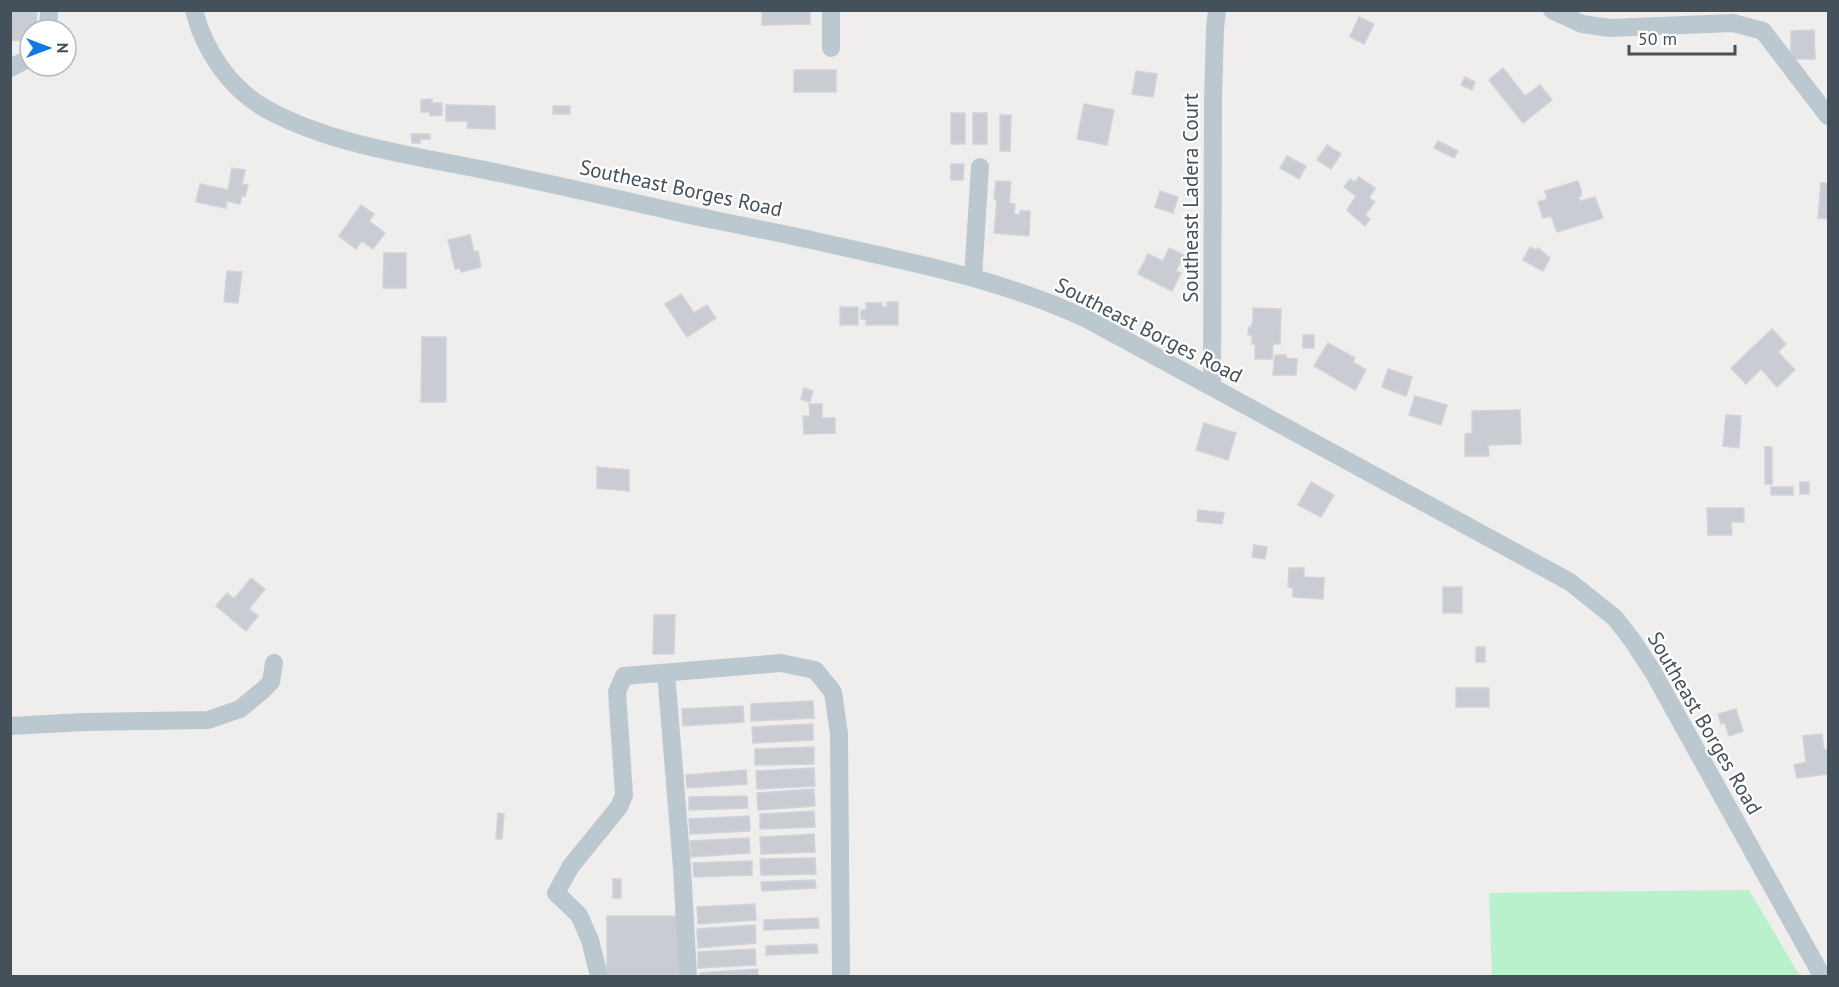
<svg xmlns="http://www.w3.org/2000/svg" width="1839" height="987" font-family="'PT Sans',sans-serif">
	<rect width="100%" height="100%" fill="#f0eded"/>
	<path fill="#b8f1cb" d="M1749,890L1800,976H1492L1489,893Z"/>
	<path fill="#c9ccd2" stroke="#d0d3d9" stroke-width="1.5" d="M10,10H37L36,30H30V41L10,40Z
		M762,10H810V24L762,25Z
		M1359,17L1374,24L1364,44L1350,37Z
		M1814,30L1815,59H1791V31Z
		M1503,68L1525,96L1540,85L1552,100L1523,123L1489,80Z
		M794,70H836V92H794Z
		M1136,71L1157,74L1153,97L1132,94Z
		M1465,77L1475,82L1472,90L1461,85Z
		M432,99V103H442V115L430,116V112H421V100Z
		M1084,104L1114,110L1107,145L1077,139Z
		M446,105L495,106V129L467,128L468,121H446Z
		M553,106H570V114H553Z
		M951,113H965V144H951Z
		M973,113H987V144H973Z
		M1000,115H1011L1010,151H1000Z
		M411,134H430V139H420V143H412Z
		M1438,141L1458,151L1454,158L1434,148Z
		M1327,145L1341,154L1331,169L1317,160Z
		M1287,156L1306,166L1299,179L1280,168Z
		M951,164H964L963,180H951Z
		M232,168L245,170L242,184L248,185L245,196L242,195L240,204L227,201L226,208L196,202L200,184L228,190Z
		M1359,177L1375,188L1369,198L1375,202L1365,215L1370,219L1365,226L1347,210L1356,196L1344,187L1350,179L1355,182Z
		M996,181L1011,182L1009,203L1015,204L1014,214L1020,215V211H1030L1029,236L994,233L997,200L994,199Z
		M1578,181L1581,190V196L1578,197L1580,201L1595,197L1603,218L1557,232L1551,216L1543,218L1538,202L1547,199L1545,191Z
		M1821,183H1828V219L1818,218Z
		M1160,191L1178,197L1173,213L1155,207Z
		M361,205L374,214L369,221L385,233L373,249L362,241L356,249L339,236Z
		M470,235L474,252L478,251L481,267L461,272L460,268L455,269L448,240Z
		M1530,247L1536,250L1538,248L1550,258L1543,271L1523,260Z
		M1169,248L1184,255L1176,271L1181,273L1172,291L1138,274L1148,254L1163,261Z
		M384,253H406V288H383Z
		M227,271L242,272L238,303L224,302Z
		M681,294L694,313L707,305L716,318L687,337L665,304Z
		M887,302H898V325H866V319H861V310H866V303H882V307H887Z
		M840,307H858V325H840Z
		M1253,308L1281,309L1280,344H1273L1272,359H1255V344H1252V335H1248L1249,327H1251L1253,321Z
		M1772,329L1786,344L1778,352L1795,370L1777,387L1761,369L1746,384L1731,368Z
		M1303,335H1314V348H1303Z
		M422,337H446V402H421Z
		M1328,343L1355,358L1353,362L1366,370L1355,390L1314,366Z
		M1275,355H1286V358L1297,359L1296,375H1273Z
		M1388,369L1412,377L1406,396L1382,387Z
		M804,388L813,391L810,402L801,399Z
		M1415,396L1447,405L1441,425L1409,415Z
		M809,404H822V418H835V433L804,434L803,416H810Z
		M1520,410L1521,444L1488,445L1489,456H1465V434L1472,433V411Z
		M1726,415L1741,416L1739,448L1723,446Z
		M1204,423L1236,433L1228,460L1196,450Z
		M1765,447H1772V484H1765Z
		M597,467L629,470V491L597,488Z
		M1311,482L1334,495L1321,517L1298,505Z
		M1800,482H1809V494H1800Z
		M1771,487H1793V495H1771Z
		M1707,508H1744V522H1731L1732,535H1708Z
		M1198,510L1224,513L1222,524L1197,521Z
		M1254,545L1267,547L1265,559L1252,557Z
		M1289,568H1304V577L1324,578L1323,599L1293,597V588L1288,587Z
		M251,578L265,589L249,609L258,616L246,631L216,606L227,593L234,599Z
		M1443,587H1462V613H1443Z
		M654,615H675L674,654H653Z
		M1476,647H1485V662H1476Z
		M1456,688H1489V707H1456Z
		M813,701L814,718L751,721V704Z
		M743,706L744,722L683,726L682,709Z
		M1736,709L1743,731L1729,736L1725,723L1721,724L1718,714Z
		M813,724V740L753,743L752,727Z
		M1822,734L1824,750L1828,749L1827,774L1797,778L1794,765L1806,762L1803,736Z
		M814,747V764L755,765V749Z
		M814,768L815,786L757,789L756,771Z
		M746,770L747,784L687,788L686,775Z
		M814,789L815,806L758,810L757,793Z
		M747,796L748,808L689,810V797Z
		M814,811L815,827L760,829V814Z
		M498,813L504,814L502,839H496Z
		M749,816L750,831L690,834L689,819Z
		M814,834L815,852L761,854L760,837Z
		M749,838L750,853L691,857L690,841Z
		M815,858L816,874L761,875L760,859Z
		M752,861V875L694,877L693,863Z
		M613,879H621V898H613Z
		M815,880L816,888L762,891L761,882Z
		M755,904L756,920L698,924L697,907Z
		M607,916H678L679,976H607Z
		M818,918L819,928L764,930V920Z
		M755,925L756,943L698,948L697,929Z
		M817,944L818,953L766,955V946Z
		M755,949L756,965L698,968V952Z
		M758,969V976H700V973Z"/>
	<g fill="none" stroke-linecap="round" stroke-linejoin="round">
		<path stroke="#bcc8d0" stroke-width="18" d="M194,10C204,51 231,90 268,110C336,147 424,157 499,173C561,186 623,200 685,214C733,224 781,233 829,244C919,264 1003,280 1087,319L1570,582L1615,618L1632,640L1653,672L1822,976
			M831,10V48
			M1552,10L1582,24L1610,28L1733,23L1763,31L1828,116
			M48,30L49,10
			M10,68L30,58
			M973,277L980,167
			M1212,387L1213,100L1215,28L1217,10
			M666,673L682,868L688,976
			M10,726L84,722L208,720L240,709L263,690L271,682L274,663
			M599,976L590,940L579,915L556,893L571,866L619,807L624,795L617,692L624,676L781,663L815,670L833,692L839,734L841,976"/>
	</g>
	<g text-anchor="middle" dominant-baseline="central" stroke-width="4.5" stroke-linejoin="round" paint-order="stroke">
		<g font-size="21" fill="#44515b" stroke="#fff">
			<text transform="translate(681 188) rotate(12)">Southeast Borges Road</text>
			<text transform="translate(1190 198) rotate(-90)">Southeast Ladera Court</text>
			<text transform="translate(1149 330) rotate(27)">Southeast Borges Road</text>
			<text transform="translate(1705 723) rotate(60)">Southeast Borges Road</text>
		</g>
	</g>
	<rect width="1839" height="987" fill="none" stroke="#44515b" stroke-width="24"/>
	<g transform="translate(48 48) rotate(90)"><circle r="28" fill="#ffffff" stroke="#b4b9bd" stroke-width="1.5"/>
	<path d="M0-4.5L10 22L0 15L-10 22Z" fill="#1079e7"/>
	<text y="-9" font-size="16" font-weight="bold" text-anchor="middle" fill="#44515b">N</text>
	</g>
	<path d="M1629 45v9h106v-9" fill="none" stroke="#44515b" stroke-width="3"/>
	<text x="1638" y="45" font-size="18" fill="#44515b" stroke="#ffffff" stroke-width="4.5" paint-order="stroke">50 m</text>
</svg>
